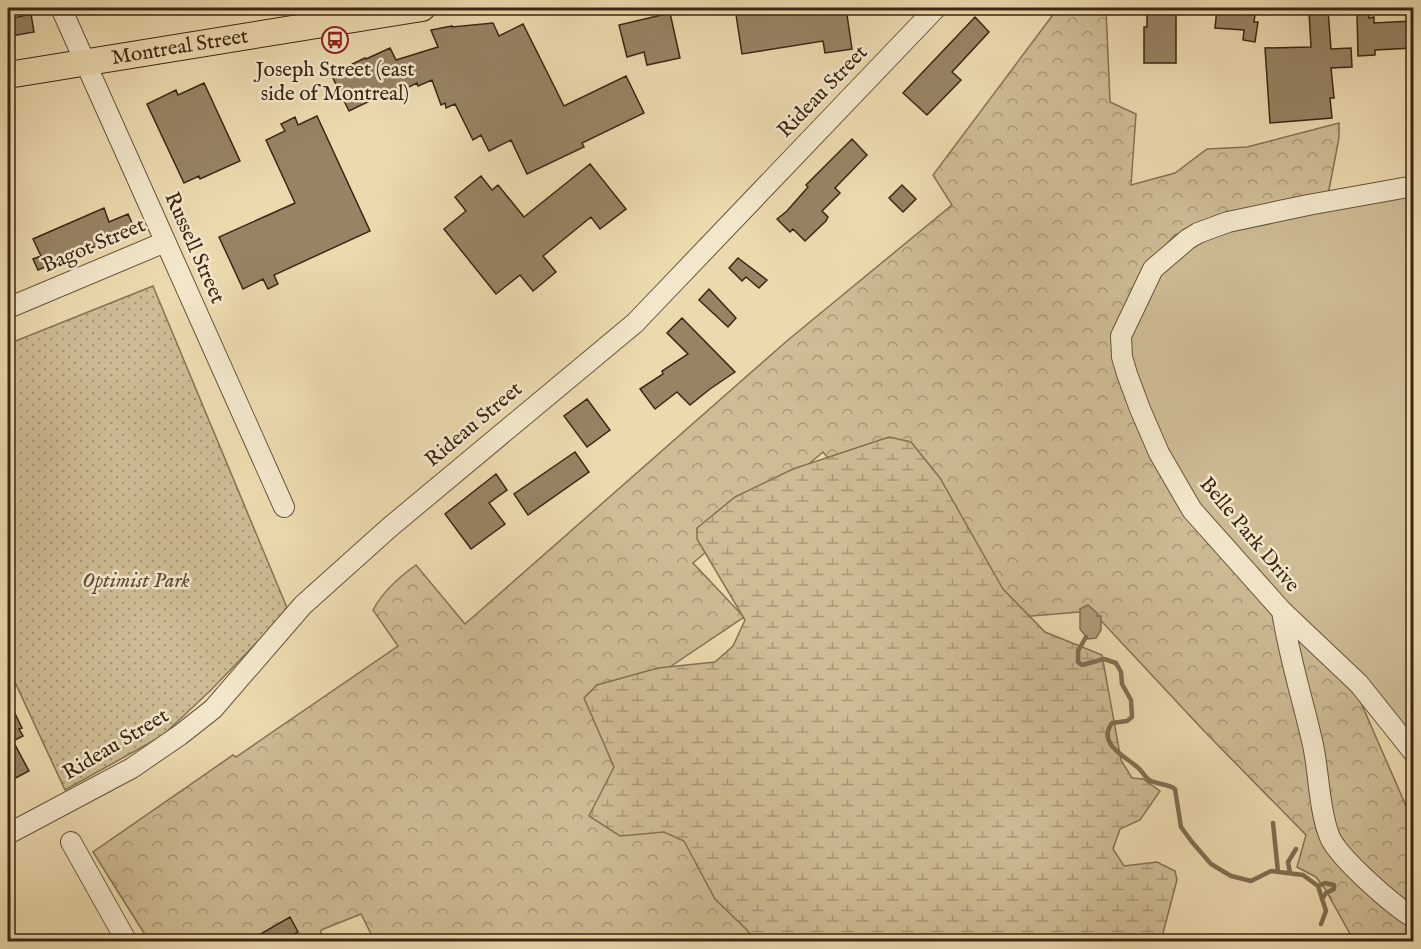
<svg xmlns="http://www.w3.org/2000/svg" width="1421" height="949" font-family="'IM FELL English',serif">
	<defs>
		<pattern id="forest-crowns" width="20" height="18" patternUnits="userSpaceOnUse" patternTransform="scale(1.5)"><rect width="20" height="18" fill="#cebc94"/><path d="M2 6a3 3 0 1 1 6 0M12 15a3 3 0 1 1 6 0" fill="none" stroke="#a89978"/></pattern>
		<pattern id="wetland-marsh" width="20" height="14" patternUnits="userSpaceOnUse" patternTransform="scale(1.5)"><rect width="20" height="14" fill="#cebc94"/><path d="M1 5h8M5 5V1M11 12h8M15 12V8" fill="none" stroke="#a89978"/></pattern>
		<pattern id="park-dots" width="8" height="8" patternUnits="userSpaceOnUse" patternTransform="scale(1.5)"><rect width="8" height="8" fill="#cebc94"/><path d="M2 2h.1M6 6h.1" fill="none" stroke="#a89978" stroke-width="1.8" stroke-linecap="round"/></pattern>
	</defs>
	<rect width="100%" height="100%" fill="#ecdaaf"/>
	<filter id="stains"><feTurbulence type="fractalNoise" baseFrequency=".00333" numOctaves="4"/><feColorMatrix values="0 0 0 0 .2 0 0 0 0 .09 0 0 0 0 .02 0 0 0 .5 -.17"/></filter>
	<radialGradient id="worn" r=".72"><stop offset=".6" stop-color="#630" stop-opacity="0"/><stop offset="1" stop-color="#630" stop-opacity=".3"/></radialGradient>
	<path fill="#cebc94" stroke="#847254" stroke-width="1.5" d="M1413,190V739L1192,501L1133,375L1129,326L1160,269L1200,238Z"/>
	<path fill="url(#forest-crowns)" stroke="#847254" stroke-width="1.5" d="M1058,8H1106L1110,102L1136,114L1131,185L1175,173L1207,149L1247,147L1339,123V138L1328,195L1245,213L1175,235L1151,261L1113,331L1159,467L1293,630L1355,689L1413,822V941H1354L1325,889L1316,877L1297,867L1306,835L1204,731L1092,611L923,625L874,513L823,452L693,563L744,617L649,681L941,941L375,942L361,914L321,930L320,941H149L93,852L233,755L236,757L398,646L373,610C383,591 399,577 416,565L465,624L788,340L952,205L933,175Z"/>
	<path fill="url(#wetland-marsh)" stroke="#847254" stroke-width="1.5" d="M889,437L911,442L940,478L1003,589L1045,632L1102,655L1121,760L1132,778L1143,779L1160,791L1140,820L1120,829L1113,849L1124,866L1157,862L1175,871L1177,880L1163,933L1168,941H752L748,931L715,899L684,841L664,832L620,836L589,816L614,767L584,698L597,685L658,668L715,662L733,646L745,620L697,539V528L735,497L793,469Z"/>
	<path fill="url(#park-dots)" stroke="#847254" stroke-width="1.5" d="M153,286L288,610L211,690L162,736L65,790L8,667V344Z"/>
	<path fill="#af9d7a" stroke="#806e51" stroke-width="1.5" d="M1088,605L1097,613V616H1101V630L1096,638L1088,639L1080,629V609Z"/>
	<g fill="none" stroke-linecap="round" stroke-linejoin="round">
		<path stroke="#806e51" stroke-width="4.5" d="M1086,637L1078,651V662L1082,665L1104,659L1116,663L1121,672L1122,684L1131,700L1132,717L1127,721L1112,723C1097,743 1124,756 1136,766C1141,769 1144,776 1149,780C1157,785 1167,783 1175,789L1181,827L1192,842L1211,864L1231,876L1251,881L1271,871L1303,875L1318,886L1326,911L1321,924
			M1273,823L1278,872
			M1290,873L1288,862L1296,849
			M1318,886L1325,883L1334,885V889L1326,893L1322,899"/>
	</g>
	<path fill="#978464" stroke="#3a2713" stroke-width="1.5" d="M735,8H846L852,49L825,53L823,41L742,54Z
		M1147,8H1176V63H1144V27H1147Z
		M1217,8H1256L1254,22H1258L1255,42L1243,40L1244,30L1215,28Z
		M1328,10L1331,49L1351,48L1352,67L1331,68L1334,98H1330L1332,118L1270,123L1265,48L1311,47L1309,12Z
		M670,13L680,58L647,65L644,52L627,57L619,25Z
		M1369,13V18L1374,17V23L1412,21L1413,48L1375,50V55L1358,56L1357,14Z
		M31,14L34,32L12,36L9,19Z
		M975,17L989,32L952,72L961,80L927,115L903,93Z
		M493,23L499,36L523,24L564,106L626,76L644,113L582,143L584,147L527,174L511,140L489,151L481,135L473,140L455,104L446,108L445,103L441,105L432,80L418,86L417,83L390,96L382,95L349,111L331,74L365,58L366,59L390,48L396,60L438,47L431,30L452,26V27Z
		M204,83L240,161L200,179L199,176L184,183L147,104L176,90L178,95Z
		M317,116L370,231L274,275L278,284L268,289L263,279L243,289L219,237L295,203L266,140L285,131L281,124L295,117L298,125Z
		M852,139L867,155L835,188L840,193L822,211L828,217L826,221L805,241L793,229L790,232L777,219L787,211L808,187L806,185Z
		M590,164L626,209L600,229L591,217L543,256L556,272L533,291L520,275L496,294L444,229L466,211L455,197L481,176L492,190L498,185L524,217Z
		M902,185L916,199L903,212L889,198Z
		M104,208L109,222L128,214L135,230L38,270L33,259L41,256L33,239Z
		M738,258L767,280L759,288L746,277L742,281L729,268Z
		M709,289L736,318L728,327L699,300Z
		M682,318L735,372L710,389L690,405L677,392L655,409L640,389L663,374L662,371L688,354L667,333Z
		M587,399L610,430L587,447L564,416Z
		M575,452L589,472L528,515L514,494Z
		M496,474L507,490L489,503L505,524L471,549L445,514Z
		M8,699L22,728L19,729L23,736L13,741L29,771L8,782Z
		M290,917L298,932L281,942H247Z"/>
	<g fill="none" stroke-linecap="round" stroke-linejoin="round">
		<defs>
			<path id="minor" d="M61,8L284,507
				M1414,186L1308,205L1228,222L1198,233L1188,239L1153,269L1121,336L1122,357L1127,374L1140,409L1159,453L1192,510L1282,611L1359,684L1414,753
				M8,308L165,242
				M1282,611C1289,657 1303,700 1313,745C1319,773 1319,809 1329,835C1336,856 1394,906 1414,918
				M8,834L132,768L180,735L213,709L303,605L390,527L635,323L936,8
				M71,842L127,942"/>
			<g id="major">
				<path id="s1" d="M8,75L422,8"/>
			</g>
		</defs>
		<use href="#minor" stroke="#66543a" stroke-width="22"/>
		<use href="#major" stroke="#3a2713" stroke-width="28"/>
		<use href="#minor" stroke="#f3e7cb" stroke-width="20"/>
		<use href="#major" stroke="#ecdaaf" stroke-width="26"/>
	</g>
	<defs>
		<symbol id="bus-ring" viewBox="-11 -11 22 22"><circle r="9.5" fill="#f3e7cb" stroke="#8f2418" stroke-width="1.5"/><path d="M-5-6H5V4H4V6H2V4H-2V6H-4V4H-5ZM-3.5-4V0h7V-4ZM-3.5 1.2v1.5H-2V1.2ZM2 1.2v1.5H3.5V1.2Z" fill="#8f2418"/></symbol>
	</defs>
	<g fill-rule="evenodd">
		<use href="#bus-ring" x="320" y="25" width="30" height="30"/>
	</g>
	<g text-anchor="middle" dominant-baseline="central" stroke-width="5" stroke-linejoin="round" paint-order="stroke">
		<g font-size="21" fill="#3a2713" stroke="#f3e7cb">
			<text stroke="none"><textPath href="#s1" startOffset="174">Montreal Street</textPath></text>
			<text transform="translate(823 92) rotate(-46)">Rideau Street</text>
			<text transform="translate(94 246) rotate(-23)">Bagot Street</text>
			<text transform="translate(194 248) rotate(66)">Russell Street</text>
			<text transform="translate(474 425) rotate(-40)">Rideau Street</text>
			<text transform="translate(1249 535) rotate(50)">Belle Park Drive</text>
			<text transform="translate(116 745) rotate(-31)">Rideau Street</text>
		</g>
		<g font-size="21" fill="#3a2713" stroke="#f3e7cb">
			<text x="335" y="70">Joseph Street (east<tspan x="335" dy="24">side of Montreal)</tspan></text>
		</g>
		<g font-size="21" font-style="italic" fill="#5f4c33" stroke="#f3e7cb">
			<text x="136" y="581">Optimist Park</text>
		</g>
	</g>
	<rect width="1421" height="949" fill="none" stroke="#ecdaaf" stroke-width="30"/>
	<rect x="9" y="9" width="1403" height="931" fill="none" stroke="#3a2713" stroke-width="3"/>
	<rect x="15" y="15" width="1391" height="919" fill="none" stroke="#3a2713" stroke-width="1.5"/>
	<rect width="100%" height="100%" filter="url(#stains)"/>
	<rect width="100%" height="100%" fill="url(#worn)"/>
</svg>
